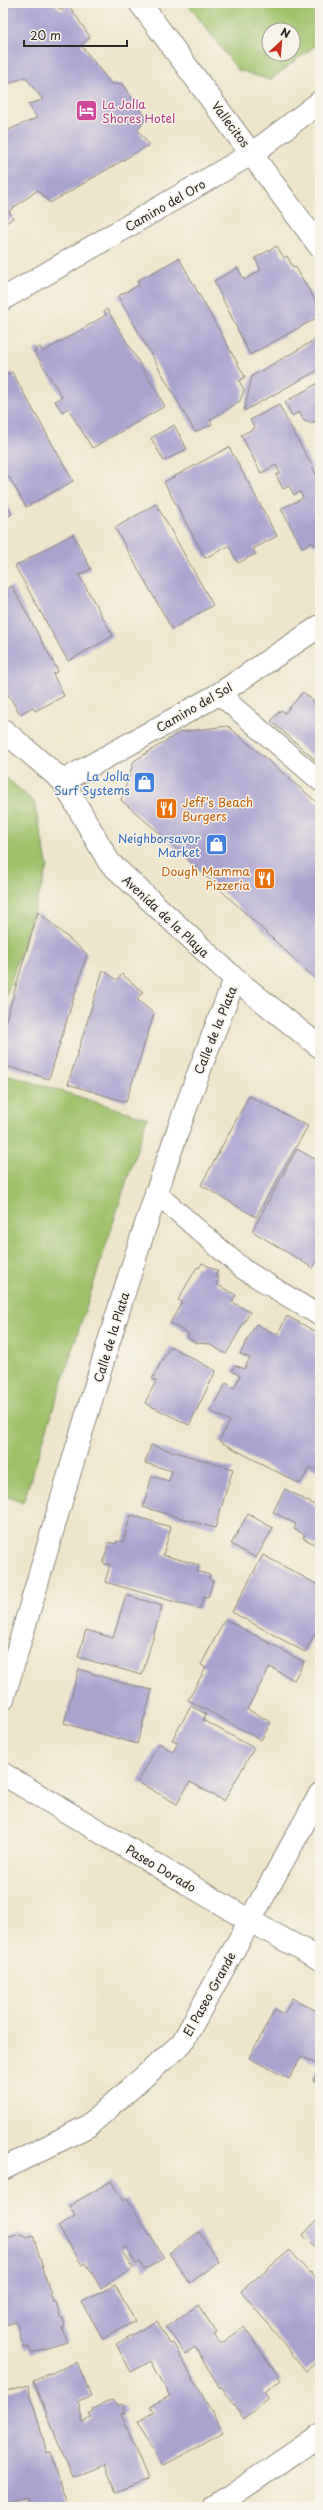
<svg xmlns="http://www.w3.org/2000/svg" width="323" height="2510" font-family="'Playpen Sans',sans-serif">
	<rect width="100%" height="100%" fill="#f7f3e8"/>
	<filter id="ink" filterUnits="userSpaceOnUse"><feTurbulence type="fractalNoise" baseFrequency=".025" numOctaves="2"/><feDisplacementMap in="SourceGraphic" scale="8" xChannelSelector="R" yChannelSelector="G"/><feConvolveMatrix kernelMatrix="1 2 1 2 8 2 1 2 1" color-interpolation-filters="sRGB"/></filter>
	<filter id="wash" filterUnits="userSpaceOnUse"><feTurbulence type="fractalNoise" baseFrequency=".012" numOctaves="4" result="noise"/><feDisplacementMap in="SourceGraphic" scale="16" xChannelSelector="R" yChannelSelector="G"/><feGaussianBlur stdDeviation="0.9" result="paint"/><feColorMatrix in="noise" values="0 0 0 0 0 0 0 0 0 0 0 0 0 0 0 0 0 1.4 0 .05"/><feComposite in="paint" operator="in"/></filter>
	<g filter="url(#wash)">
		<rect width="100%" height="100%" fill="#eee6cb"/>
		<path fill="#9ec16b" stroke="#64764b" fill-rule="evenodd" d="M187,3H320V42L270,80L238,70ZM269,30H293V54H269Z
			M3,775L34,802L48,867L3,1006Z
			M3,1073L147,1118L23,1503L3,1495Z"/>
		<g id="blocks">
			<path fill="#aaa3d0" d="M3,3H54L62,11L68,4L90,37L81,45L111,84H122L146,118L138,130L149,145L50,203L38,190L9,211L13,218L3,225V125L6,131L37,118L28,104L43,100L25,77L3,86Z
				M277,246L284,258L287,256L293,267L295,266L317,304L320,301V316L250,355L214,281L238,268L244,280L261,270L255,258Z
				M179,258L245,377L239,381L244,390L240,401L210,420L212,424L195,432L118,296L139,285L137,281Z
				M107,309L165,406L92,448L68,408L62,412L55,401L62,397L34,351L40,347L43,352L106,315L104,311Z
				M320,337V369L244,411L252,376Z
				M12,372L73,481L26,507L9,477L3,480V377Z
				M320,382V429L315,421L311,423L304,421L299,412L292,416L285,402Z
				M279,405L320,481V539L319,543L314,545L312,542L302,547L281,509L303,498L300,492L294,495L289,486L283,489L276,475L280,473L276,465L261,473L241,435L255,428L250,420Z
				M174,425L187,449L164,461L151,438Z
				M229,447L277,536L253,549L256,554L238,563L229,546L205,558L164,482Z
				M3,498L12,514L3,519Z
				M156,504L213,605L172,629L115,528Z
				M73,534L91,569L79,575L113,636L68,661L15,566Z
				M12,586L58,671L53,674L64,696L35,711L33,707L20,714L3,686V591Z
				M303,692L320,707V764L271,721L281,710L285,713Z
				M228,726L320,805V983L165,838L121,800L134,761L180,732Z
				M38,912L87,954L49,1079L3,1065V1030Z
				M103,970L117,980L122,974L143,992L137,999L154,1014L126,1102L68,1084Z
				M249,1096L308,1126L256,1217L201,1185Z
				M297,1149L320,1162V1254L313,1268L252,1231Z
				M202,1263L218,1271L215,1276L219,1278L216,1284L236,1295L232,1302L250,1312L226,1354L209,1344L196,1343L188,1338V1333L170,1323L182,1302L178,1300L197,1267L199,1268Z
				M287,1316L320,1334V1472L310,1467L300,1484L219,1441L230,1421L210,1411L226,1383L234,1388L240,1376L232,1371L235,1365L244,1369L250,1358L240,1354L256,1324L277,1335Z
				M170,1346L216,1371L189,1425L145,1403L156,1381L152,1379Z
				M151,1445L233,1469L215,1528L143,1507L152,1476L169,1481L172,1471L145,1463Z
				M285,1489L320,1508V1547L303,1538L305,1535L294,1529L296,1524L273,1512Z
				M248,1514L273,1528L256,1558L231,1544Z
				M131,1515L171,1527L163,1555L199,1565L197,1571L210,1575L209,1579L213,1581L208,1597L204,1596L200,1609L105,1582L110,1565L103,1563L109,1542L116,1544L117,1541L123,1542Z
				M263,1555L320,1586V1624L305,1652L232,1612Z
				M126,1595L162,1606L142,1675L78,1657L86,1630L113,1638Z
				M225,1619L304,1662L294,1680L270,1667L247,1709L271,1722L261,1740L188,1700L206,1668L201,1665Z
				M79,1669L122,1683L152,1690L137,1744L64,1723Z
				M191,1706L206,1714L203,1720L254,1748L224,1801L190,1782L177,1804L138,1782L159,1743L173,1752L178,1742L172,1740Z
				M292,1998L320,2013V2066L301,2056L289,2079L249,2058L275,2009L284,2014Z
				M320,2067V2084L313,2080Z
				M111,2181L123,2201L127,2198L164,2258L144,2270L140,2262L136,2264L126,2247L121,2250L133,2268L101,2288L86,2263L82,2265L58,2226L75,2216L69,2206Z
				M320,2217V2252L303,2235Z
				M199,2232L219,2262L190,2283L169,2253Z
				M20,2234L28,2237L33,2235L53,2302H56L61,2319L63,2318L65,2327L63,2328L67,2342L31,2353L29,2347L24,2348L16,2322L3,2326V2239Z
				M290,2250L309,2273L311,2272L320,2286V2359L306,2371L241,2291Z
				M115,2285L135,2321L103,2339L82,2302Z
				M198,2305L217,2333L214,2335L221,2344L244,2327L281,2380L264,2392L269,2399L244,2419L221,2386L220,2388L195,2347L185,2354L166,2327Z
				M157,2321L170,2344L173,2343L223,2432L163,2466L137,2422L154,2412L150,2406L170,2396L151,2361L131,2372L116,2344Z
				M77,2362L91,2396L78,2401L83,2422L91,2418L89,2414L93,2412L92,2409L112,2400L117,2406L122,2404L125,2413L121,2414L148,2479L116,2492L105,2465L73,2478L33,2381Z
				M28,2385L47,2453L51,2452L67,2507H30L27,2497L3,2504V2392Z"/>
		</g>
	</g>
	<g filter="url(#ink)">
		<use href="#blocks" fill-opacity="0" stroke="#8c887b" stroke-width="1"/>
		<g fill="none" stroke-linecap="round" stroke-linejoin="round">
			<defs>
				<path id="service" d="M219,694L320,781
					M155,1192L243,1269L320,1316"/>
				<path id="minor" d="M140,3L320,247
					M63,781L219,694L320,626
					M3,2169L88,2126L182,2043L320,1794
					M215,2507L320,2435"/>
				<path id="tertiary" d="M3,299L253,153L320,102
					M3,730L63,781L109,862L235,979L320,1047
					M3,1699C75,1458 140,1213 235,979
					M3,1774L250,1921L320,1959"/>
			</defs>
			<use href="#service" stroke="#8c887b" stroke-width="22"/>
			<use href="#minor" stroke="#8c887b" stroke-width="24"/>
			<use href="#tertiary" stroke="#8c887b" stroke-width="24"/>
			<use href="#service" stroke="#fff" stroke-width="20"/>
			<use href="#minor" stroke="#fff" stroke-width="22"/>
			<use href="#tertiary" stroke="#fff" stroke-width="22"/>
		</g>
	</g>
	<defs>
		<symbol id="hotel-square" viewBox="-11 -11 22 22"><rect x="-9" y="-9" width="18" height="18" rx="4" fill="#d1479c" stroke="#f7f3e8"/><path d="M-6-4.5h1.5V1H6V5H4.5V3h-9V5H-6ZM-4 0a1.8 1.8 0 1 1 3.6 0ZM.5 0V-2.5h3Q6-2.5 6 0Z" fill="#fff"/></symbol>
		<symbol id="shop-square" viewBox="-11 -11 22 22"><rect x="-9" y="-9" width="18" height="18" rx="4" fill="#3f7fe0" stroke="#f7f3e8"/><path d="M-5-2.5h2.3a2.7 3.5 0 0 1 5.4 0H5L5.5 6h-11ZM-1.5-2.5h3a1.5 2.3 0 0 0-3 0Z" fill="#fff"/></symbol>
		<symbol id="restaurant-square" viewBox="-11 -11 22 22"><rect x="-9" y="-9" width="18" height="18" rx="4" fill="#e8710a" stroke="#f7f3e8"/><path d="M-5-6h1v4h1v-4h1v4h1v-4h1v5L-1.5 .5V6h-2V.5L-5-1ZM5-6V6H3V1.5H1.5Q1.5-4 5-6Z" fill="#fff"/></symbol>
	</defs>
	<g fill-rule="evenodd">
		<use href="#hotel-square" x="74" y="98" width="25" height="25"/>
		<use href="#shop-square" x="132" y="770" width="25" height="25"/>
		<use href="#restaurant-square" x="154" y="796" width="25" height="25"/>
		<use href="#shop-square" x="204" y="832" width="25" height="25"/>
		<use href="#restaurant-square" x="252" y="866" width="25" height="25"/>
	</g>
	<g text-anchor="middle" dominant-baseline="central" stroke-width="3" stroke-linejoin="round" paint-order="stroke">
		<g font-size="12" fill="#b23c85" stroke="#f7f3e8" text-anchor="start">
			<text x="102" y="104">La Jolla<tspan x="102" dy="14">Shores Hotel</tspan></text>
		</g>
		<g font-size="12" fill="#2b2b2b" stroke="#f7f3e8">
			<text transform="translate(231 124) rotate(53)">Vallecitos</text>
			<text transform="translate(165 205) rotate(-30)">Camino del Oro</text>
			<text transform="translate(194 707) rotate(-30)">Camino del Sol</text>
			<text transform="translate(166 916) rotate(43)">Avenida de la Playa</text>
			<text transform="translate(215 1030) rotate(-68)">Calle de la Plata</text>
			<text transform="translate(111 1337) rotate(-73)">Calle de la Plata</text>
			<text transform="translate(161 1868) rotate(31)">Paseo Dorado</text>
			<text transform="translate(209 1994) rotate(-61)">El Paseo Grande</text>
		</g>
		<g font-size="12" fill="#366cbe" stroke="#f7f3e8" text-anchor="end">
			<text x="130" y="776">La Jolla<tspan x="130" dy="14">Surf Systems</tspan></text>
			<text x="200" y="838">Neighborsavor<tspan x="200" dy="14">Market</tspan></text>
		</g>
		<g font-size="12" fill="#c56008" stroke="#f7f3e8" text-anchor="start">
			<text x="182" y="802">Jeff's Beach<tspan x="182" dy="14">Burgers</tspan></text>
			<text x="250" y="871" text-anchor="end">Dough Mamma<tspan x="250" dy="14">Pizzeria</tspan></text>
		</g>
	</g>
	<rect width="323" height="2510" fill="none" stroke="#f7f3e8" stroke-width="16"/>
	<g transform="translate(281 42) rotate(26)"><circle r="19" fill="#f7f3e8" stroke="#a5a39c"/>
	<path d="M0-3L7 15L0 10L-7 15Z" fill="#c8321e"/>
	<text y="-6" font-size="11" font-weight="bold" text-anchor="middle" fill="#2b2b2b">N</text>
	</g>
	<path d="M24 40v6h103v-6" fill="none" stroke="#2b2b2b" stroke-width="2"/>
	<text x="30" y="40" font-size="12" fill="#2b2b2b" stroke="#f7f3e8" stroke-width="3" paint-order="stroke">20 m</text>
</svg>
